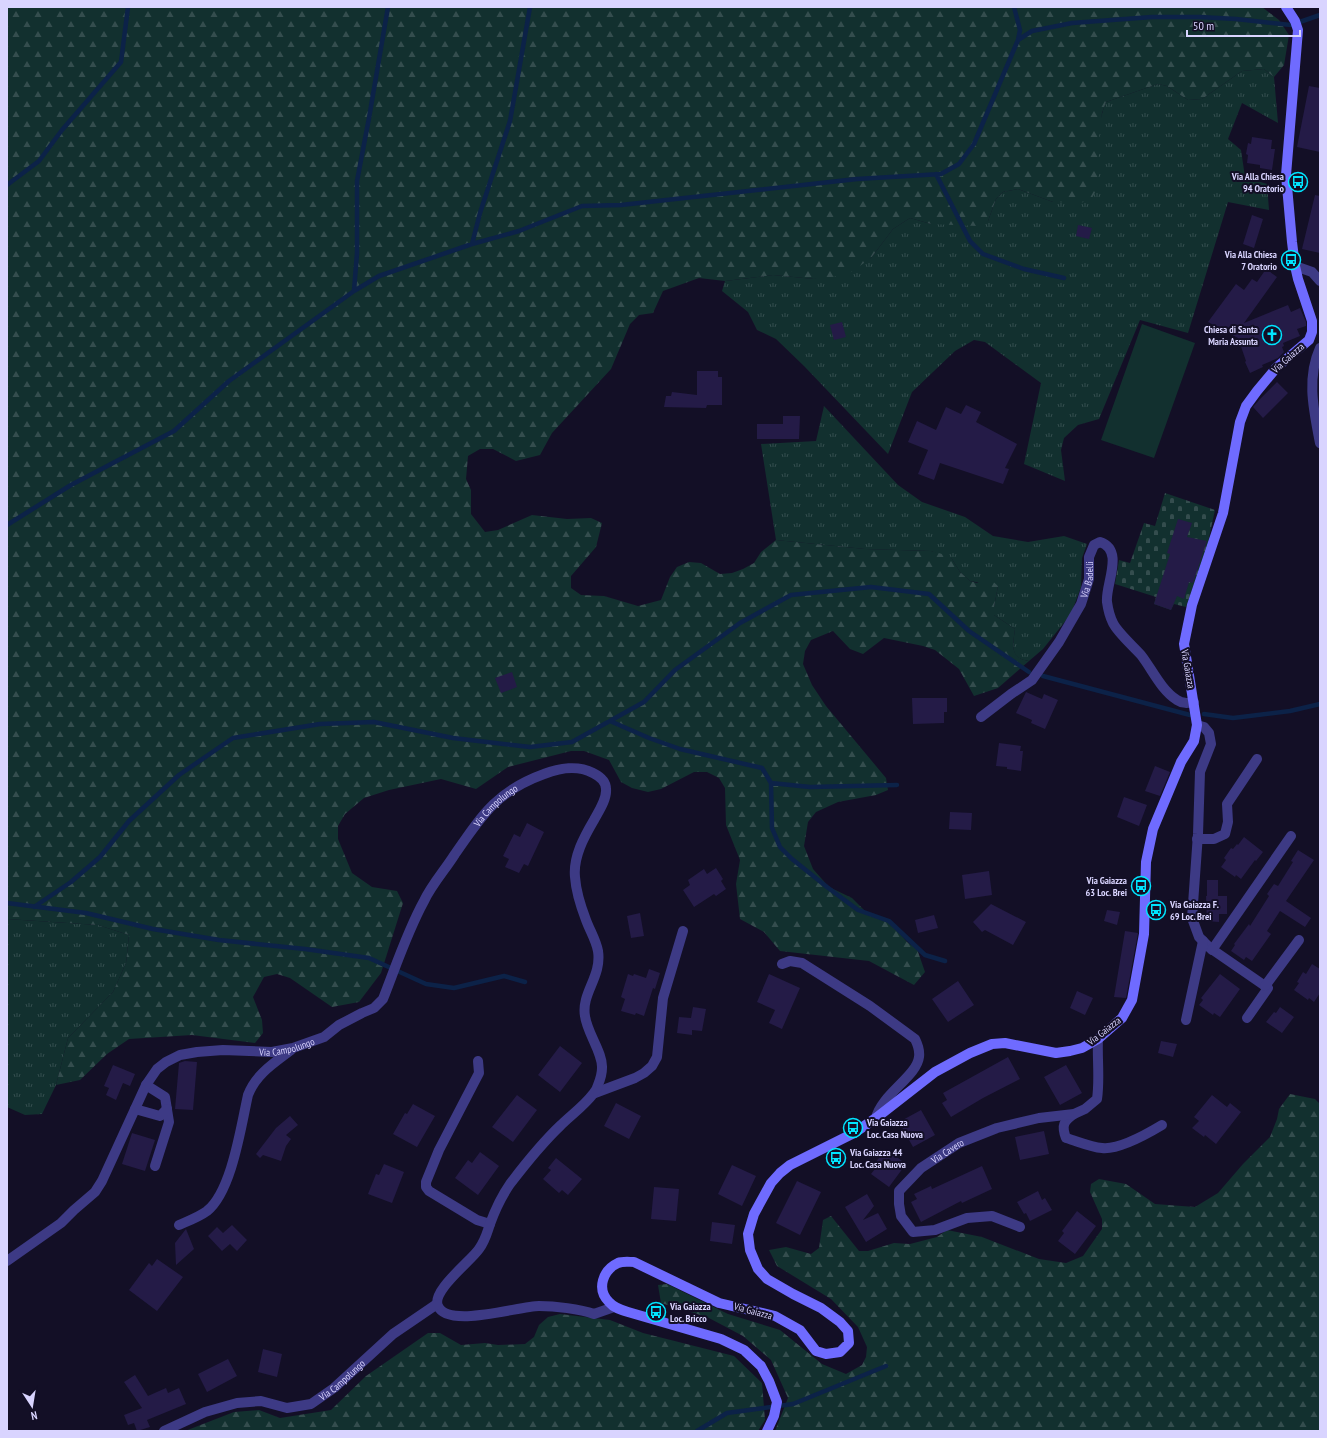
<svg xmlns="http://www.w3.org/2000/svg" width="1327" height="1438" font-family="'PT Sans Narrow',sans-serif">
	<defs>
		<pattern id="grass-tufts" width="24" height="20" patternUnits="userSpaceOnUse"><rect width="24" height="20" fill="#12302f"/><path d="M3 7l-1-3M5 7V3M7 7l1-3M15 17l-1-3M17 17v-4M19 17l1-3" fill="none" stroke="#344d4e"/></pattern>
		<pattern id="forest-firs" width="22" height="20" patternUnits="userSpaceOnUse"><rect width="22" height="20" fill="#12302f"/><path d="M5 1l3.5 6h-7zM16 11l3.5 6h-7z" fill="#344d4e"/></pattern>
		<pattern id="cemetery-stones" width="16" height="16" patternUnits="userSpaceOnUse"><rect width="16" height="16" fill="#12302f"/><path d="M2 7V4a2 2 0 0 1 4 0v3zM10 15v-3a2 2 0 0 1 4 0v3z" fill="#344d4e"/></pattern>
	</defs>
	<rect width="100%" height="100%" fill="#130f26"/>
	<path fill="url(#grass-tufts)" d="M1264,69L1274,77L1278,123L1242,103L1228,139L1241,150L1245,177L1267,184L1269,210L1228,202L1188,333L1140,320L1099,419L1078,425L1064,438L1061,450L1065,481L1024,464L1041,383L985,342L974,340L955,351L912,392L888,454L804,366L776,339L757,330L748,312L722,291L725,281L773,275L814,279L871,258L893,229L910,218L931,224L988,221L996,199L1003,192L1018,189L1053,202L1098,187C1098,159 1095,128 1106,102L1158,84L1167,86L1188,100L1202,99L1242,71Z
		M824,406L898,485L922,502L965,517L993,536L1028,542L1064,536L1087,544L1082,558L1081,587L1071,614L1043,649L1029,661C1009,659 1013,644 1015,629L994,615V607L998,586L970,581L960,572L952,559L931,551L865,549L776,540L761,444L816,441Z
		M7,919L98,925L129,935L126,963L113,992L68,1038L56,1085L42,1114L25,1115L7,1107Z"/>
	<path fill="url(#forest-firs)" d="M7,7H1262L1279,20L1289,35L1284,65L1274,77L1264,69L1242,71L1202,99L1188,100L1167,86L1158,84L1106,102L1102,113L1099,138L1098,187L1092,198L1081,203L1053,202L1018,189L1003,192L996,199L988,221L977,226L931,224L910,218L893,229L871,258L847,275L814,279L773,275L725,281L699,278L663,291L653,313L639,315L630,324L611,369L552,433L540,455L516,461L493,449H480L468,456L466,479L471,490V514L485,532L498,530L532,515L567,519L591,518L602,523L596,547L571,576V588L581,595L604,596L638,606L661,600L670,577L677,567L689,562L701,563L720,574L732,573L743,569L754,563L761,552L776,540L865,549L931,551L946,555L952,559L960,572L970,581L977,583L988,577L998,586L994,607V615L1015,629C1013,644 1009,658 1029,661L998,688L974,696L959,669L935,650L923,646L884,638L863,654L850,649L833,631L811,640L805,651L803,664L812,685L826,706L886,778L888,790L876,795L838,802L816,812L808,822L804,846L813,869L829,887L852,898L868,914L891,923L907,942L917,949L925,972L914,985L869,961L780,951L764,932L740,919L736,884L740,860L726,825L725,788L719,778L707,772H694L661,789L648,792L632,788L621,782L609,760L584,751H571L508,767L476,789L441,779L389,790L364,798L345,814L338,826V839L352,873L372,887L397,891L403,903L381,973L359,1002L332,1007L290,978L277,974L264,977L253,997L262,1020L263,1033L255,1043L192,1035L129,1039L107,1054L80,1080L56,1085L68,1038L113,992L126,963L129,935L98,925L7,919Z
		M1290,1094L1315,1099L1320,1104V1431H775L788,1398L771,1360L743,1336L707,1317L661,1303L658,1285L667,1284L728,1314L780,1330L822,1364L846,1374L862,1365L866,1357L867,1347L858,1327L831,1299L777,1266L769,1250L786,1247L811,1254L819,1248L823,1220L831,1216L859,1251H868L894,1243L910,1244L937,1237L947,1230L982,1237L1039,1259L1066,1263L1083,1256L1102,1229V1219L1090,1192L1091,1184L1099,1179L1126,1184L1155,1204L1195,1207L1218,1193L1243,1164L1270,1137L1277,1119L1279,1109Z
		M560,1314L610,1320L643,1333L734,1356L762,1383L765,1420L758,1431H185L234,1412L259,1410L280,1418L331,1410L366,1376L428,1333H440L461,1345L485,1343L498,1345L525,1344L534,1337L539,1325L548,1317Z"/>
	<path fill="url(#cemetery-stones)" d="M1165,493L1215,510L1208,542L1186,607L1174,604L1171,610L1154,604L1156,597L1115,584L1119,560L1130,563L1144,523L1155,526Z"/>
	<path fill="#12302f" d="M1142,324L1195,343L1154,458L1101,440Z"/>
	<g fill="none" stroke-linecap="round" stroke-linejoin="round">
		<path stroke="#0c2248" stroke-width="4.5" d="M1014,7L1020,30L1018,40
			M936,174L970,241L983,254L1024,269L1064,278
			M7,185L39,161L62,130L121,62L128,7
			M472,244L480,213L510,121L530,7
			M354,291L357,253V181L369,118L388,7
			M7,525L71,485L174,431L229,381L354,291L379,276L472,244L519,231L582,206L621,205L857,179L941,174L959,164L974,144L1018,40L1032,31L1072,23L1152,17H1200L1236,19L1291,25L1320,15
			M1043,676L1190,715
			M1204,714L1233,718L1290,711L1320,704
			M610,721L649,738L680,749L762,768L771,783L772,828L780,847L792,859L827,887L858,910L889,921L925,955L945,961
			M771,783L810,787L897,785
			M7,903L86,913L153,929L219,940L305,949L369,958L426,984L454,988L504,976L525,982
			M34,907L71,882L100,857L129,821L179,775L233,738L320,724L374,722L453,738L530,747L572,742L644,702L675,670L740,623L791,595L871,587L929,594L969,631L1029,672
			M697,1431L727,1413L793,1404L886,1366"/>
	</g>
	<path fill="#241b47" d="M1309,86L1320,88V152L1297,147Z
		M1252,137L1272,140L1271,149H1275L1272,170L1260,168V165L1247,163L1248,155L1246,154L1248,143L1251,144Z
		M1315,195L1320,196V253L1302,249Z
		M1252,215L1263,219L1254,248L1243,244Z
		M1078,225L1092,228L1089,239L1076,236Z
		M1266,269L1277,277L1244,323L1288,305L1291,312L1300,308L1306,322V326L1297,329L1300,336L1283,343L1284,346L1282,347L1284,352L1278,358L1262,365L1263,367L1250,373L1245,362L1246,361L1238,338L1208,322L1236,284L1244,290L1252,279L1257,282Z
		M842,322L846,337L834,340L830,325Z
		M697,371H718V377H722V405H707L706,408L664,407L666,396H671L672,392L697,395Z
		M1277,382L1288,393L1263,418L1253,407L1259,400Z
		M966,405L981,412L976,422L1017,444L1005,468L1009,469L1003,484L940,463L934,480L918,474L928,450L908,442L917,421L936,430L946,407L961,414Z
		M783,416H800L799,439H757V424H783Z
		M1178,519L1192,523L1187,537L1207,541L1193,583L1189,582L1184,599L1177,596L1171,610L1154,604L1170,554L1167,553Z
		M512,672L517,687L501,693L495,678Z
		M1026,692L1042,699L1044,694L1058,700L1045,729L1031,723L1032,720L1016,713Z
		M912,698H947V712H944V723L913,724Z
		M999,743L1021,746L1020,751H1023L1021,771L1007,769V767L996,766Z
		M1155,766L1170,772L1160,796L1145,791Z
		M1124,797L1147,805L1139,826L1117,817Z
		M950,812L972,813L971,830L949,829Z
		M527,823L544,832L528,866L524,864L519,873L505,867L509,859L503,856L514,834L520,837Z
		M1244,837L1263,852L1256,861L1255,860L1241,879L1236,875L1235,877L1221,867L1226,860L1224,858L1231,848L1233,849L1237,844L1238,845Z
		M1298,850L1314,860L1286,901L1311,918L1305,927L1280,911L1267,931L1271,934L1252,961L1246,957L1244,960L1231,951L1235,945L1234,944L1249,924L1250,926L1269,896L1267,894L1274,884L1278,886L1293,862L1291,861Z
		M716,868L723,879L721,881L726,889L716,896L714,894L694,907L683,890L690,885L688,880L704,869L707,874Z
		M989,871L992,895L965,899L962,875Z
		M1207,880H1218V896H1227V914H1219V922L1207,921L1206,896H1207Z
		M991,904L1026,922L1013,945L985,930L982,932L973,922Z
		M1107,910L1120,912L1117,925L1104,921Z
		M640,913L644,936L631,938L627,916Z
		M934,915L938,928L918,933L915,920Z
		M1125,931L1138,933L1126,998L1114,997Z
		M1312,964L1320,969V993L1314,1002L1309,998L1308,1000L1294,990L1299,983L1297,982L1303,972L1306,974Z
		M649,969L660,973L655,989L653,988L644,1016L636,1013L635,1015L621,1011L625,999L621,997L628,974L633,976L634,974L646,978Z
		M769,974L800,988L782,1029L769,1023L775,1010L757,1002Z
		M1220,974L1240,989L1220,1017L1214,1013L1213,1015L1199,1005L1203,1000L1201,998Z
		M958,981L974,1005L948,1022L932,999Z
		M1077,991L1093,998L1085,1015L1070,1008Z
		M693,1007L706,1009L702,1031L692,1030V1035L677,1033L679,1017L691,1018Z
		M1280,1007L1294,1017L1282,1033L1266,1022L1274,1012L1276,1013Z
		M1161,1041L1177,1044L1173,1057L1158,1053Z
		M560,1046L582,1063L560,1092L538,1075Z
		M1008,1057L1020,1079L983,1098L951,1117L942,1103L947,1100L943,1093Z
		M185,1061L197,1062L193,1110L175,1109L179,1063Z
		M113,1065L135,1074L130,1086L123,1083L116,1100L106,1095L109,1088L104,1086Z
		M1066,1065L1082,1093L1060,1105L1044,1077Z
		M517,1095L537,1110L513,1142L492,1127Z
		M1212,1095L1227,1107L1230,1103L1241,1112L1216,1144L1205,1135L1204,1137L1192,1128L1199,1121L1194,1117Z
		M616,1103L641,1116L629,1139L604,1126Z
		M413,1104L435,1116L417,1147L393,1134L405,1113L407,1114Z
		M921,1110L935,1135L913,1147L899,1122Z
		M290,1116L298,1125L286,1135L291,1139L286,1146L281,1161L263,1155L260,1158L256,1154L276,1128Z
		M1044,1131L1049,1154L1020,1160L1015,1137Z
		M132,1133L155,1140L145,1171L122,1164Z
		M886,1149L906,1164L889,1187L871,1174L878,1165L875,1163Z
		M480,1152L499,1166L478,1195L455,1178L468,1160L472,1163Z
		M556,1158L582,1179L568,1195L562,1190L559,1193L543,1179L551,1170L548,1168Z
		M384,1164L404,1172L392,1203L368,1194L376,1174L379,1175Z
		M732,1165L756,1176L742,1206L718,1194Z
		M982,1166L992,1189L962,1203L961,1201L921,1222L911,1202L917,1199L914,1194L931,1186L932,1189Z
		M797,1181L821,1192L800,1235L776,1223Z
		M654,1187L679,1189L676,1221L651,1219Z
		M1038,1191L1042,1200L1045,1198L1052,1210L1030,1221L1026,1213L1024,1214L1017,1202Z
		M867,1194L874,1206L863,1220L878,1213L887,1229L866,1242L845,1207Z
		M1077,1211L1096,1226L1075,1254L1058,1241L1064,1233L1062,1231Z
		M712,1222L735,1225L732,1244L710,1241Z
		M232,1225L247,1240L237,1251L230,1244L222,1251L208,1236L217,1227L223,1233Z
		M186,1229L194,1249L176,1265L175,1243Z
		M157,1259L183,1277L157,1311L129,1290L149,1263L152,1266Z
		M263,1349L282,1354L277,1377L258,1372Z
		M228,1359L237,1376L207,1392L198,1374Z
		M135,1375L148,1396L166,1388L168,1393L179,1388L186,1404L147,1420L150,1427L137,1431L134,1423L128,1425L124,1415L142,1408L124,1382Z"/>
	<g fill="none" stroke-linecap="round" stroke-linejoin="round">
		<g stroke="#3d3a85" stroke-width="10">
			<path d="M1295,266L1312,272L1320,281"/>
			<path d="M1320,348C1306,379 1314,411 1320,443"/>
			<path id="s1" d="M981,717L1011,694L1032,680L1059,642L1081,604L1089,579V557L1094,545L1100,542C1125,550 1105,585 1107,602C1108,609 1110,617 1113,623C1118,633 1133,646 1141,655C1152,669 1161,690 1177,700C1183,704 1188,703 1194,702"/>
			<path d="M1197,725L1204,727L1209,733L1211,744L1200,772L1198,834L1192,918L1199,937L1210,948L1268,988L1247,1018"/>
			<path d="M1197,839H1214L1225,834L1228,822L1227,804L1257,759"/>
			<path d="M1212,950L1291,836"/>
			<path d="M782,964L790,961L802,963L870,1006L915,1039C918,1045 920,1050 919,1057C917,1076 881,1095 876,1118"/>
			<path d="M1265,986L1299,940"/>
			<path d="M1186,1020L1203,941"/>
			<path d="M478,1061L479,1073L439,1150L426,1182V1187L429,1191L477,1220L490,1224"/>
			<path d="M146,1085L165,1097L169,1122L155,1166"/>
			<path d="M595,1093L635,1078L644,1073L652,1066L657,1057L663,998L683,931"/>
			<path d="M135,1109L160,1116L167,1109"/>
			<path d="M1074,1114C1064,1121 1061,1125 1066,1138C1077,1141 1090,1147 1102,1148C1119,1150 1147,1134 1162,1125"/>
			<path d="M179,1225C188,1221 199,1217 207,1211C232,1191 241,1126 248,1095C256,1074 274,1063 291,1050"/>
			<path id="s2" d="M1020,1227L992,1216L967,1218L935,1230L913,1232L901,1216L899,1204V1191L921,1168L959,1143L997,1128L1039,1118L1074,1114L1085,1109L1097,1099C1100,1079 1097,1059 1098,1039"/>
			<path id="s3" d="M7,1261L61,1223L74,1210L95,1192L102,1181L146,1085L157,1069L166,1062L180,1055L197,1052L223,1050L272,1052L293,1048L324,1037L339,1025L362,1013L374,1008L383,999C396,966 407,932 424,901C432,884 445,870 455,854C482,815 497,791 544,774C559,768 578,765 593,773C599,776 606,781 606,789C607,799 599,811 594,820C584,837 573,857 575,877C576,891 581,907 586,920C590,931 596,940 598,951C602,977 581,993 585,1016C587,1033 603,1053 602,1068C602,1074 600,1080 598,1085C597,1089 596,1091 593,1094C584,1106 571,1115 561,1125C542,1143 526,1163 510,1184C501,1197 495,1210 490,1224C487,1233 485,1241 479,1249C471,1261 431,1291 438,1306C448,1329 519,1306 539,1306C555,1306 580,1309 594,1314L614,1307"/>
			<path id="s4" d="M164,1431L205,1412L237,1403L261,1401L287,1408L311,1404L334,1388L393,1334L437,1304"/>
		</g>
		<path stroke="#6f6bff" stroke-width="10" d="M767,1431L774,1416L777,1402L769,1381L761,1366L744,1350L721,1339L628,1312C621,1310 614,1308 609,1302C596,1289 603,1270 618,1263C623,1261 629,1262 634,1262L719,1303L775,1316L800,1330L816,1351L826,1354L840,1352L849,1343L848,1331L840,1322L821,1308L793,1294L767,1279L758,1269L750,1250L748,1234L754,1214L771,1183L780,1173L790,1165L854,1133L876,1118L935,1072L970,1053L992,1044L1005,1043L1056,1053L1070,1051L1082,1048L1098,1039L1122,1018L1132,1000L1144,934L1146,862L1153,829L1181,762L1194,741L1197,725L1184,644L1192,605L1223,513L1240,422L1246,406L1257,391L1277,367L1309,340L1312,332V321L1298,279L1295,266L1292,242L1286,175L1298,30L1295,21L1286,7"/>
	</g>
	<defs>
		<symbol id="bus-ring" viewBox="-11 -11 22 22"><circle r="9.5" fill="#130f26" stroke="#00e5ff" stroke-width="1.5"/><path d="M-5-6H5V4H4V6H2V4H-2V6H-4V4H-5ZM-3.5-4V0h7V-4ZM-3.5 1.2v1.5H-2V1.2ZM2 1.2v1.5H3.5V1.2Z" fill="#00e5ff"/></symbol>
		<symbol id="church-ring" viewBox="-11 -11 22 22"><circle r="9.5" fill="#130f26" stroke="#00e5ff" stroke-width="1.5"/><path d="M-1.2-6h2.4v3.5h3.3v2.4h-3.3V6h-2.4V-.1h-3.3v-2.4h3.3Z" fill="#00e5ff"/></symbol>
	</defs>
	<g fill-rule="evenodd">
		<use href="#bus-ring" x="1287" y="171" width="22" height="22"/>
		<use href="#bus-ring" x="1280" y="249" width="22" height="22"/>
		<use href="#church-ring" x="1261" y="324" width="22" height="22"/>
		<use href="#bus-ring" x="1130" y="875" width="22" height="22"/>
		<use href="#bus-ring" x="1145" y="899" width="22" height="22"/>
		<use href="#bus-ring" x="842" y="1117" width="22" height="22"/>
		<use href="#bus-ring" x="825" y="1147" width="22" height="22"/>
		<use href="#bus-ring" x="645" y="1301" width="22" height="22"/>
	</g>
	<g text-anchor="middle" dominant-baseline="central" stroke-width="4" stroke-linejoin="round" paint-order="stroke">
		<g font-size="10" font-weight="bold" fill="#d9d4ff" stroke="#130f26" text-anchor="end">
			<text x="1284" y="176">Via Alla Chiesa<tspan x="1284" dy="12">94 Oratorio</tspan></text>
			<text x="1277" y="254">Via Alla Chiesa<tspan x="1277" dy="12">7 Oratorio</tspan></text>
			<text x="1258" y="329">Chiesa di Santa<tspan x="1258" dy="12">Maria Assunta</tspan></text>
			<text x="1127" y="880">Via Gaiazza<tspan x="1127" dy="12">63 Loc. Brei</tspan></text>
			<text x="1170" y="904" text-anchor="start">Via Gaiazza F.<tspan x="1170" dy="12">69 Loc. Brei</tspan></text>
			<text x="867" y="1122" text-anchor="start">Via Gaiazza<tspan x="867" dy="12">Loc. Casa Nuova</tspan></text>
			<text x="850" y="1152" text-anchor="start">Via Gaiazza 44<tspan x="850" dy="12">Loc. Casa Nuova</tspan></text>
			<text x="670" y="1306" text-anchor="start">Via Gaiazza<tspan x="670" dy="12">Loc. Bricco</tspan></text>
		</g>
		<g font-size="10" fill="#d9d4ff" stroke="#130f26">
			<text transform="translate(1288 358) rotate(-42)">Via Gaiazza</text>
			<text stroke="none"><textPath href="#s1" startOffset="179">Via Badelli</textPath></text>
			<text transform="translate(1188 669) rotate(80)">Via Gaiazza</text>
			<text stroke="none"><textPath href="#s3" startOffset="721">Via Campolungo</textPath></text>
			<text transform="translate(1104 1031) rotate(-38)">Via Gaiazza</text>
			<text stroke="none"><textPath href="#s3" startOffset="385">Via Campolungo</textPath></text>
			<text stroke="none"><textPath href="#s2" startOffset="220">Via Cavero</textPath></text>
			<text transform="translate(753 1311) rotate(15)">Via Gaiazza</text>
			<text stroke="none"><textPath href="#s4" startOffset="193">Via Campolungo</textPath></text>
		</g>
	</g>
	<rect width="1327" height="1438" fill="none" stroke="#d9d4ff" stroke-width="16"/>
	<g transform="translate(32 1406) rotate(168)" stroke="#130f26" stroke-width="3" paint-order="stroke">
	<path d="M0-3L7 15L0 10L-7 15Z" fill="#d9d4ff"/>
	<text y="-6" font-size="11" font-weight="bold" text-anchor="middle" fill="#d9d4ff">N</text>
	</g>
	<path d="M1187 30v6h113v-6" fill="none" stroke="#d9d4ff" stroke-width="2"/>
	<text x="1193" y="30" font-size="12" fill="#d9d4ff" stroke="#130f26" stroke-width="3" paint-order="stroke">50 m</text>
</svg>
